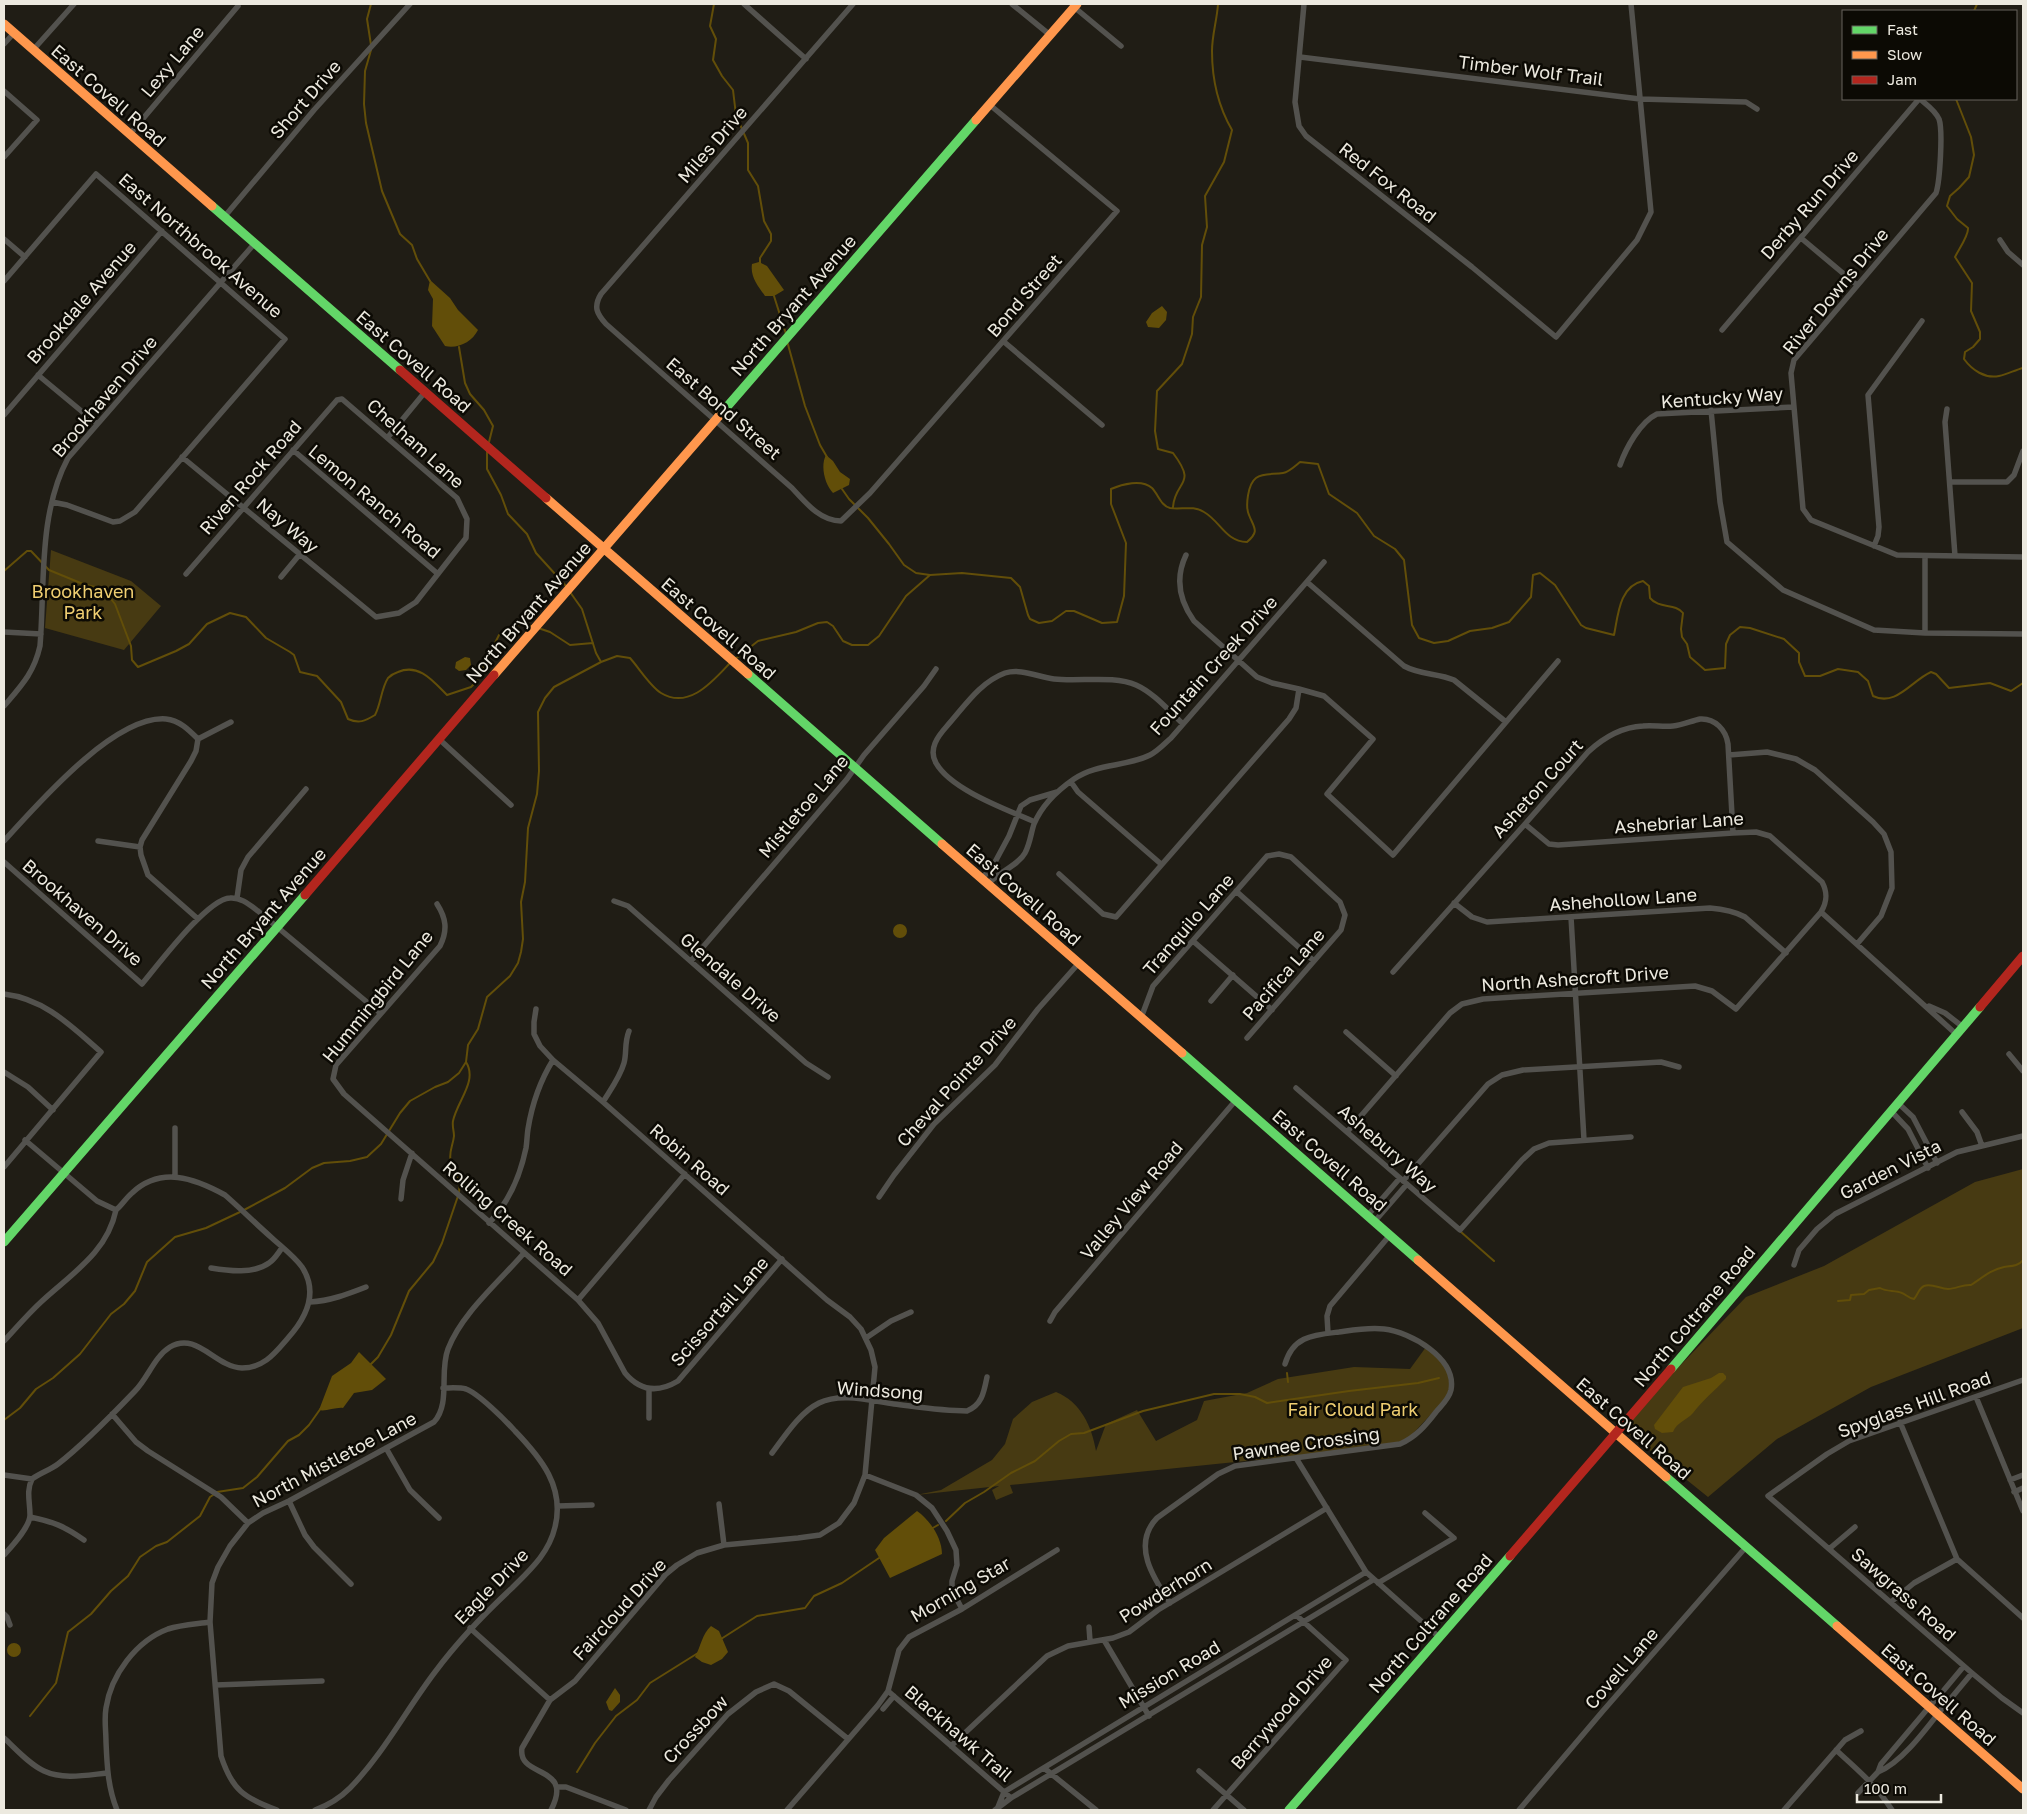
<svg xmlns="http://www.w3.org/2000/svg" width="2027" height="1814" font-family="'Golos Text',sans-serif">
	<rect width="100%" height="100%" fill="#201d15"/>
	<path fill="#473a12" d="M51,550L131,581L161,606L124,650L45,628Z
		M2023,1169V1328L1871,1387L1777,1439L1708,1497L1621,1427L1746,1297L1824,1266L1975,1182Z
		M1426,1347C1448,1366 1450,1366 1449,1395L1406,1441L1383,1447L1010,1485L1013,1493L996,1500L992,1490L999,1486L916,1495L941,1490L992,1460L1005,1444L1013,1419L1032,1402L1056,1392C1081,1402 1092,1427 1096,1451L1106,1424L1137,1410L1156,1441L1197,1420L1204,1401L1247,1393L1278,1379L1354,1367L1410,1369Z"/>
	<path fill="#624e09" d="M759,262L767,266L784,290L774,296H765C758,286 750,277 752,264Z
		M430,280L450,298L458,310L478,330C472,342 458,349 445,346L432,326L433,299L428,290Z
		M1162,306L1167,312L1166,320L1159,328L1148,327L1146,322L1152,313Z
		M826,455L833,461L840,472L850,479L849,485L833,493C825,485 820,466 826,455Z
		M465,657L470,658L471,665L466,670L459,671L455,668L456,662Z
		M893 931a7 7 0 1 1 14 0a7 7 0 1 1-14 0Z
		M359,1352L386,1379L372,1390L354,1393L343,1408C336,1407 325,1412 319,1410L332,1376L351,1363Z
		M1719,1373H1723L1726,1376V1379C1715,1390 1703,1400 1693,1413C1687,1420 1677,1422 1673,1432L1662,1433L1655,1429L1654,1425L1683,1387L1711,1378Z
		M917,1511C930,1520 942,1538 942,1554L890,1578L875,1550L884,1538Z
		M711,1626L719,1631L728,1652L722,1659L711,1665L702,1662L695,1657C701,1646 702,1634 711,1626Z
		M7 1650a7 7 0 1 1 14 0a7 7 0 1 1-14 0Z
		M615,1688L620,1695V1702L612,1711L609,1710L606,1702Z"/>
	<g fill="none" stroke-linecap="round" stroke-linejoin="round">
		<path stroke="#624e09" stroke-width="2" d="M714,4L710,26L716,39L713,60L722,76L733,90L736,115L748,143V170L758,186L764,221L771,234V241L760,258V264
			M1974,11L1977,4
			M371,45L367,19L371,4
			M371,50L365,71L364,104L366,123L382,191L400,234L412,245L417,259L430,281
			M1956,99L1971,137L1974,155L1969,177L1959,188L1950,196L1947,206L1957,219L1968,228C1969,235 1959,249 1955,257L1972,283L1971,311L1980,332V339L1973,347L1965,352L1964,359C1972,370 1985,379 1999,376C2008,374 2015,370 2023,368
			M774,296L786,334
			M787,341L805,406L820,445L827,457
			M459,347L465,383L470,394L484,410L493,426L489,442
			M487,449V469L501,495L508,514L527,534L536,553L566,586
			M842,489L849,499L868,518L889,544L904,565L916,573L930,575
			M1173,507C1175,480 1198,486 1173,453L1158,449L1155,431L1157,391L1182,364L1192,334L1193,317L1201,297L1202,245L1207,227L1205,196L1224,162L1232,130C1218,106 1212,79 1212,51C1212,35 1217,20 1218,4
			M4,571L27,551H31L49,570L83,584L103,589L115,604L131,646L132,660L138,667L176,651L189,644L207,624L230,613L246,617L266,638L290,652L294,655L300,672L317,676L341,702L348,719C359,724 365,721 375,715C381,704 381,689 388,678C391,675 395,673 398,672C419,663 433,681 447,695L471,687L475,683L499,635L515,624L531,626
			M570,592L582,609L596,653L601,662
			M538,628L550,632L570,645L593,643
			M734,660L758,641L796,632L818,623L827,622L833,626L843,641L852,645H868L879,636L906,596L930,575L962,573L1011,578L1020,587L1028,615L1030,619L1039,623L1052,621L1066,611H1074L1102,623L1117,622L1124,596L1126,543L1111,504V489C1122,484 1142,479 1152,488C1158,494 1161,506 1170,508C1181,510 1193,505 1204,512C1221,522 1225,541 1247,542C1260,531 1254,528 1249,515C1245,506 1248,484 1256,478C1264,472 1274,475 1283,473C1289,472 1295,466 1300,462L1318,464L1329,494L1357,513L1374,536L1395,549L1404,560L1412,625L1419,638L1434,643L1448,641L1470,631L1492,628L1509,622L1531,597L1533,575L1540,573L1555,585L1581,625L1586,628L1614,635C1618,616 1619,586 1643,581L1649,586L1650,598C1659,609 1675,603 1683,613L1681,629L1682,637L1687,644L1690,657L1705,670L1725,668L1726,644L1730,635L1740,627L1750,628L1784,639L1799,653V662L1805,676H1820L1838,669L1858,672L1868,681L1873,696C1896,707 1911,681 1931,672L1936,674L1949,688L1990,683L2011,691L2023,683
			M459,1192C461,1175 454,1176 451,1163C448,1152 453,1146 454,1136C454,1131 452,1126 453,1121C457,1101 478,1081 466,1062
			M244,1210L285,1188L312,1168L324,1163L350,1161L367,1157L381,1144L400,1113L410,1101L435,1087L448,1082L459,1073L466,1062L468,1045L478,1029L487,997L510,976L518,963L521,952L523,939L521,902L525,882L528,828L537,794L539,771L538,712L545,698L554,687L601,662L617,656L630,658C639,668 650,686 661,693C689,710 713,681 730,663
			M1461,1232L1494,1261
			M1838,1301L1850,1300L1851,1295L1864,1294L1869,1290L1880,1288C1887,1292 1895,1290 1902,1293C1907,1295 1908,1298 1914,1299C1918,1295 1918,1289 1924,1286C1932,1283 1940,1289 1948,1289C1956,1289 1963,1284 1971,1285C1982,1278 1990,1270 2004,1267C2011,1266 2019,1266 2023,1260
			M370,1365L378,1357L391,1335L409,1291L433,1262L442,1243L458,1196
			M1287,1373L1288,1382
			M4,1420L20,1408L36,1389L53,1378L80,1354L111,1314L124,1304L135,1291L147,1262L175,1237L206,1228L240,1212
			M217,1492L243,1488L257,1477L288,1441L299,1435L309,1425L321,1408
			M946,1521L965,1503L984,1492L1011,1473L1035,1461L1059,1441L1071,1434L1084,1433L1143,1411L1214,1394H1240L1255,1397L1267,1403L1349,1391L1418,1383L1439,1378
			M931,1529L938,1525
			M721,1639L757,1616L805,1608L814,1596L842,1583L879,1558
			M30,1716L56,1683L68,1632L91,1614L111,1591L128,1576L140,1557L156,1546L167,1542L200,1516L210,1497L213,1495
			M577,1772L595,1743L616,1716L637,1700L650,1683L698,1653"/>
		<path stroke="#53524e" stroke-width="5.5" d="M744,4L806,59
			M853,4L601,294C593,307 597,314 606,324L792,488C805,502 820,521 841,521L870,493L1117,211L990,105
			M1012,4L1050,35
			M1304,4L1295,102L1299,126L1306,136L1472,267L1556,337L1637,240L1651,212L1631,4
			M1074,7L1121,46
			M4,44L14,33
			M33,50L74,4
			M1300,57L1640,99L1746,102L1757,109
			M4,91L37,120L4,157
			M1920,99C1927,105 1935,110 1939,119C1943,130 1940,181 1936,193L1794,360L1791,373L1803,509L1811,520L1897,555L2023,557
			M130,134L238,6
			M225,216L314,110L410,4
			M1801,238L1857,285
			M4,239L25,257
			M2000,240L2008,252L2023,265
			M4,281L96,174L285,339L135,512L120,521L113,522L67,505L52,502
			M1722,330L1919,99
			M1003,341L1102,425
			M38,375L97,424
			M1947,409L1945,422L1955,556
			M1711,410L1720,502L1727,542L1783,590L1874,630L1925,633L2023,634
			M4,415L162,231
			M388,437L425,392
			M293,450L438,574
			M182,457L376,617L399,613L416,602L466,538L467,519L457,498L342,399L337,400L186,574
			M1620,465C1626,448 1640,422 1657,414L1793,407
			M1950,482H2007L2014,475L2023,451
			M1874,546L1878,536L1879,527L1868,395L1922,321
			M1925,556V633
			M281,577L300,554
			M1307,582L1404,666C1420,675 1438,673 1454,680L1506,722
			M4,632L41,634
			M1299,689L1324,696L1373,739L1327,794L1393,855L1558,661
			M4,706C21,686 34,673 40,646C45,585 38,514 68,458L255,243
			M198,739L231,722
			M439,739L511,805
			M1729,755L1767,752L1796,759L1815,770L1873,822L1884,834L1891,852L1892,888L1881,916L1857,944
			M1071,782L1078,792L1161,864
			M1035,822C1008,810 951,790 936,763C928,749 938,736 947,726C964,707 980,682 1005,673C1021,668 1038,677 1054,679C1079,682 1114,675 1136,685C1154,693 1169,711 1183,724
			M4,841C37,805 114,715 166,719C179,720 189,730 198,739
			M98,841L140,847
			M4,862L142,984C158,965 207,899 230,898C241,897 250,905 258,911L380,1013
			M1059,874L1103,914L1116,917L1289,719L1296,708L1299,689L1272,683L1257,677L1194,621C1179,600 1175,578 1186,555
			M982,879L995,862L1009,836L1021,806L1030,800L1057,792
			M988,884C998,872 1018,866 1025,853C1030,844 1031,833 1034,824C1042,805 1058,790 1074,779C1097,763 1126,767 1150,755C1158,751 1164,744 1171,738L1324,562
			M1236,891L1314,961
			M237,898L241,870L248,857L306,789
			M614,901L628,906L806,1063L828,1077
			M1454,903L1472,917L1487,922L1710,908C1723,909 1734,911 1745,917L1786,953
			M437,904C446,918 448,930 440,946L336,1065L333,1079L344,1094L578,1300L598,1323L625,1373C640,1391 658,1393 678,1381L782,1259
			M1821,912L1956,1034
			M1571,917L1584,1140
			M198,919L148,875L141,855L140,847L142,840L191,761L196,751L198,739
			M1193,941L1272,1010
			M691,961L847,779L864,755L924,686L936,669
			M1393,972L1525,824L1588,752C1603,738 1622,727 1643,726C1653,725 1663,727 1673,726C1683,725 1691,721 1700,719C1715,718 1726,730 1728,744L1733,833
			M4,994C45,999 71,1026 101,1052L4,1167
			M1211,1001L1233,975
			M1929,1006L1945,1013L1963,1027
			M536,1009L534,1022V1034L540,1046L553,1060L603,1102L827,1300L850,1317L861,1329L871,1350L875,1367L865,1475L854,1503L839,1523L820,1535L798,1538L724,1545L697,1553L677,1565L666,1574L575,1681L550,1700L522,1748C517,1779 575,1764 551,1810
			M1141,1018L1153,986L1267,856L1279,854L1291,857L1340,902L1345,915L1341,930L1247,1038
			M1346,1032L1396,1076
			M2009,1054L2023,1071
			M4,1072L28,1087L53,1110
			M1296,1088L1460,1230L1522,1160L1534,1149L1549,1143L1631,1137
			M603,1102C611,1089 620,1077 624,1063C627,1052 624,1044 629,1031
			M1898,1103L1913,1117L1937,1163
			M1891,1111L1908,1129L1928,1168
			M1962,1112L1977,1132L1982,1146
			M175,1128V1176
			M1347,1132L1450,1013L1462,1004L1483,999L1695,986L1712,991L1736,1009L1821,912C1827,902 1828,893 1822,882L1770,836L1756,832L1733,833L1558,845L1549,844L1525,824
			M25,1140L97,1201L116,1210
			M1403,1181L1488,1084L1502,1075L1523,1070L1661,1062L1679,1067
			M879,1197L894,1175L934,1124L995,1065L1038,1009L1078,964
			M401,1199L403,1180L412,1153
			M1368,1215L1400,1178
			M1375,1221L1407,1184
			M489,1223C509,1202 520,1177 526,1148C527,1142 527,1135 528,1129C532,1104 540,1081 553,1060
			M1794,1265L1799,1250L1817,1229L1835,1214L1957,1152L2023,1136
			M211,1268C229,1271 254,1274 269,1263C275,1259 278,1253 282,1248
			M578,1300L685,1174
			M310,1302C330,1301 348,1294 366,1287
			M1050,1321L1055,1312L1236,1100
			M1328,1333L1327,1316L1330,1306L1390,1235
			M866,1338L891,1321L911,1312
			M4,1341C16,1328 28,1314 41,1302C71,1274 107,1253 116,1210
			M2023,1380L1849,1441L1827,1454L1768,1496L1972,1673L2002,1698L2023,1713
			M1976,1397L2023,1511
			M112,1414L136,1442L148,1451L221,1497L248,1523
			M649,1418V1389
			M1900,1422L1957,1559L2023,1618
			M386,1448L410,1490L439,1518
			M772,1453C785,1436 799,1413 819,1403C841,1392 871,1401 894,1404C918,1407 942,1411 967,1411C982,1405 984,1392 987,1377
			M1296,1458L1366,1572L1439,1637
			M4,1475L32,1479
			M865,1475L916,1495L932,1508L947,1531L956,1550L957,1565L952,1581V1590L962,1609
			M2010,1480L2023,1475
			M2014,1492L2023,1488
			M289,1501L305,1535L314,1547L351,1584
			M719,1504L724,1545
			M558,1506L592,1505
			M30,1517C54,1522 64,1526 84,1540
			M1829,1549L1855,1527
			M4,1555C12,1546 30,1527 30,1515C30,1502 26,1491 32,1479C40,1473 50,1470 58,1464C84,1444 112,1415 135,1391C148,1378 154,1357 170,1347C197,1331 215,1367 242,1368C264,1368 275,1353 288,1338C306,1318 319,1293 302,1267C295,1257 282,1247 272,1238C256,1224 241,1209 225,1195C194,1178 161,1166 132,1193C126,1198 122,1205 116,1210
			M1378,1583L1454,1538L1425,1513
			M1891,1602L1914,1583L1957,1559
			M1170,1603C1154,1579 1131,1545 1157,1518L1218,1474L1235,1466L1400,1444C1416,1437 1426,1425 1436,1412C1442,1405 1449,1399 1451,1390C1457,1358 1410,1332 1384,1329C1369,1327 1353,1330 1339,1332C1313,1335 1293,1336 1285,1364
			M4,1614L7,1617L10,1625
			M1089,1627L1090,1641
			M470,1628L550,1700
			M1104,1640L1149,1716
			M216,1685L322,1681
			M1944,1690L1964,1666
			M888,1691L1011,1798
			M1940,1694L1881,1764L1878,1772C1904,1762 1931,1722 1948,1701
			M1952,1697L1972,1673
			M883,1709L894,1696
			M4,1738C16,1749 29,1764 44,1771C63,1780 87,1775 107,1773
			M951,1746L1047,1656L1068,1646L1113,1638L1129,1632L1158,1610L1327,1508
			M1836,1750C1858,1770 1876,1785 1892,1810
			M1044,1768L1096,1810
			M1199,1771L1244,1810
			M558,1787H566L626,1810
			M1858,1793L1878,1772
			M998,1807L1004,1792L1366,1572
			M117,1810C108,1788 107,1766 106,1742C106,1730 104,1720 106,1708C111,1675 136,1641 168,1629C181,1625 197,1624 210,1622
			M277,1810C244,1798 232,1790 221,1756L210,1622L212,1583L218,1567L230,1546L248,1523L263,1513L289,1501L434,1422C451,1403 439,1372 448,1349C462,1313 499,1282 524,1253
			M315,1810C329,1805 340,1798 350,1788C384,1753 406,1710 435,1672C458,1641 484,1614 512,1588C530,1570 549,1553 555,1527C565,1487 541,1458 515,1431C505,1420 479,1394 466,1389C459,1387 450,1388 443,1388
			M649,1810L656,1797L669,1780L728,1714L756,1692L774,1684L789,1691L848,1739
			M787,1810L878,1705L888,1691L899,1650L909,1637L962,1609L1057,1550
			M995,1810L1011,1798L1373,1580
			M1213,1810L1346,1660L1296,1615
			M1519,1810L1602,1712L1746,1547
			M1784,1810L1845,1740L1861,1731"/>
		<path stroke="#63d668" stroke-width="9" d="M212,206L400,370
			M719,416L976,120
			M748,674L942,844
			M1182,1053L1418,1260
			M4,1242L305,895
			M1671,1369L1980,1007
			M1666,1477L1837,1626
			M1289,1810L1510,1556"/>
		<path stroke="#ff974d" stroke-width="9" d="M4,24L212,206
			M976,120L1077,4
			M546,498L748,674
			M494,675L719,416
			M942,844L1182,1053
			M1418,1260L1666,1477
			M1837,1626L2023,1789"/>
		<path stroke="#b3261e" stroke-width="9" d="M400,370L546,498
			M305,895L494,675
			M1980,1007L2023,956
			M1510,1556L1671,1369"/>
	</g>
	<g text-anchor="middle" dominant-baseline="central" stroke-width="5" stroke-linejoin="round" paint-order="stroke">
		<g font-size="18" fill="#ece9df" stroke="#0c0a04">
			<text transform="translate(172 61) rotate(-50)">Lexy Lane</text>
			<text transform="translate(1531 70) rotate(7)">Timber Wolf Trail</text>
			<text transform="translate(109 95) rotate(41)">East Covell Road</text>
			<text transform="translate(305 99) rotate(-49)">Short Drive</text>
			<text transform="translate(712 144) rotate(-49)">Miles Drive</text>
			<text transform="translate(1388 182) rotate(38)">Red Fox Road</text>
			<text transform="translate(1809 204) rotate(-49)">Derby Run Drive</text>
			<text transform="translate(201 245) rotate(41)">East Northbrook Avenue</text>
			<text transform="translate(1835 291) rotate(-51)">River Downs Drive</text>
			<text transform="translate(1024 295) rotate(-49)">Bond Street</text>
			<text transform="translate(81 302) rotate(-49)">Brookdale Avenue</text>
			<text transform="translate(793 305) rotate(-49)">North Bryant Avenue</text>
			<text transform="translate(414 361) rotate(41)">East Covell Road</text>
			<text transform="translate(104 396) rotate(-50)">Brookhaven Drive</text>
			<text transform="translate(1722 397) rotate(-4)">Kentucky Way</text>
			<text transform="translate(724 408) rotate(41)">East Bond Street</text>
			<text transform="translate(416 443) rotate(42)">Chelham Lane</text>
			<text transform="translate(250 477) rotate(-49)">Riven Rock Road</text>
			<text transform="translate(375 501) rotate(40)">Lemon Ranch Road</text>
			<text transform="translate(288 525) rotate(40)">Nay Way</text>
			<text transform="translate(528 612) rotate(-49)">North Bryant Avenue</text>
			<text transform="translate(719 628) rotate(41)">East Covell Road</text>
			<text transform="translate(1213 665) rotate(-48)">Fountain Creek Drive</text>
			<text transform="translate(1537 788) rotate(-48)">Asheton Court</text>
			<text transform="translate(803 806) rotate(-50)">Mistletoe Lane</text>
			<text transform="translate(1679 822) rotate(-4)">Ashebriar Lane</text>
			<text transform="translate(1024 894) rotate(41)">East Covell Road</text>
			<text transform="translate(1623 899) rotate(-4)">Ashehollow Lane</text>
			<text transform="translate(83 912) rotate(41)">Brookhaven Drive</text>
			<text transform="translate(263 918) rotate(-49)">North Bryant Avenue</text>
			<text transform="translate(1188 924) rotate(-49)">Tranquilo Lane</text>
			<text transform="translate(1283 974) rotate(-49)">Pacifica Lane</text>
			<text transform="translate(731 977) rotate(41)">Glendale Drive</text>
			<text transform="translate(1575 978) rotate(-4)">North Ashecroft Drive</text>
			<text transform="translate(377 996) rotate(-51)">Hummingbird Lane</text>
			<text transform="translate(956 1081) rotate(-48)">Cheval Pointe Drive</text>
			<text transform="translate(1388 1148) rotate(41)">Ashebury Way</text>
			<text transform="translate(690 1159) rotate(41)">Robin Road</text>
			<text transform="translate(1330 1160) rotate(41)">East Covell Road</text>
			<text transform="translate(1890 1169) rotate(-27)">Garden Vista</text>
			<text transform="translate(1131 1200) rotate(-50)">Valley View Road</text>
			<text transform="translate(508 1218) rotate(41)">Rolling Creek Road</text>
			<text transform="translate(719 1311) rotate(-49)">Scissortail Lane</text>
			<text transform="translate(1694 1316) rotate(-50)">North Coltrane Road</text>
			<text transform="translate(880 1390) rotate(4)">Windsong</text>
			<text transform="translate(1914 1404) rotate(-20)">Spyglass Hill Road</text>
			<text transform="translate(1634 1428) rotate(41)">East Covell Road</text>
			<text transform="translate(1306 1443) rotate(-8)">Pawnee Crossing</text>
			<text transform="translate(334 1459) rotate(-28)">North Mistletoe Lane</text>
			<text transform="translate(491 1586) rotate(-46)">Eagle Drive</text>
			<text transform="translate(960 1589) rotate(-30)">Morning Star</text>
			<text transform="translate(1165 1590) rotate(-32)">Powderhorn</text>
			<text transform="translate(1904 1594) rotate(41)">Sawgrass Road</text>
			<text transform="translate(619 1609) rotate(-48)">Faircloud Drive</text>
			<text transform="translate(1430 1623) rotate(-49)">North Coltrane Road</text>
			<text transform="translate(1621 1668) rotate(-49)">Covell Lane</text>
			<text transform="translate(1169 1674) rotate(-31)">Mission Road</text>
			<text transform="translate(1939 1694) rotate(41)">East Covell Road</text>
			<text transform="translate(1281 1712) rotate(-49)">Berrywood Drive</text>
			<text transform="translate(695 1729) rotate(-47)">Crossbow</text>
			<text transform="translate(959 1733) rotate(41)">Blackhawk Trail</text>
		</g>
		<g font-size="18" fill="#efce71" stroke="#0c0a04">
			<text x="83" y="591">Brookhaven<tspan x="83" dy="21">Park</tspan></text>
			<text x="1353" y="1409">Fair Cloud Park</text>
		</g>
	</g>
	<rect width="2027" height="1814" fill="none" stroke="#ece9df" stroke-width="10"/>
	<rect x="1842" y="10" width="175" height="90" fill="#0c0a04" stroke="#66635c"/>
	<rect x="1852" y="26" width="25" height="8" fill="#63d668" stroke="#66635c"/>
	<text x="1887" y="35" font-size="15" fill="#ece9df">Fast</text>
	<rect x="1852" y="51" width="25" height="8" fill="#ff974d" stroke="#66635c"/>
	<text x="1887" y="60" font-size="15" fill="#ece9df">Slow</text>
	<rect x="1852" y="76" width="25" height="8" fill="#b3261e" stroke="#66635c"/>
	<text x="1887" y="85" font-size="15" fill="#ece9df">Jam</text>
	<path d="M1857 1794v8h84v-8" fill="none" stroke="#ece9df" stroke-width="2.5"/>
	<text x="1864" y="1794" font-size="15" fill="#ece9df" stroke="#0c0a04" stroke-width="4" paint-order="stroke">100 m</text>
</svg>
